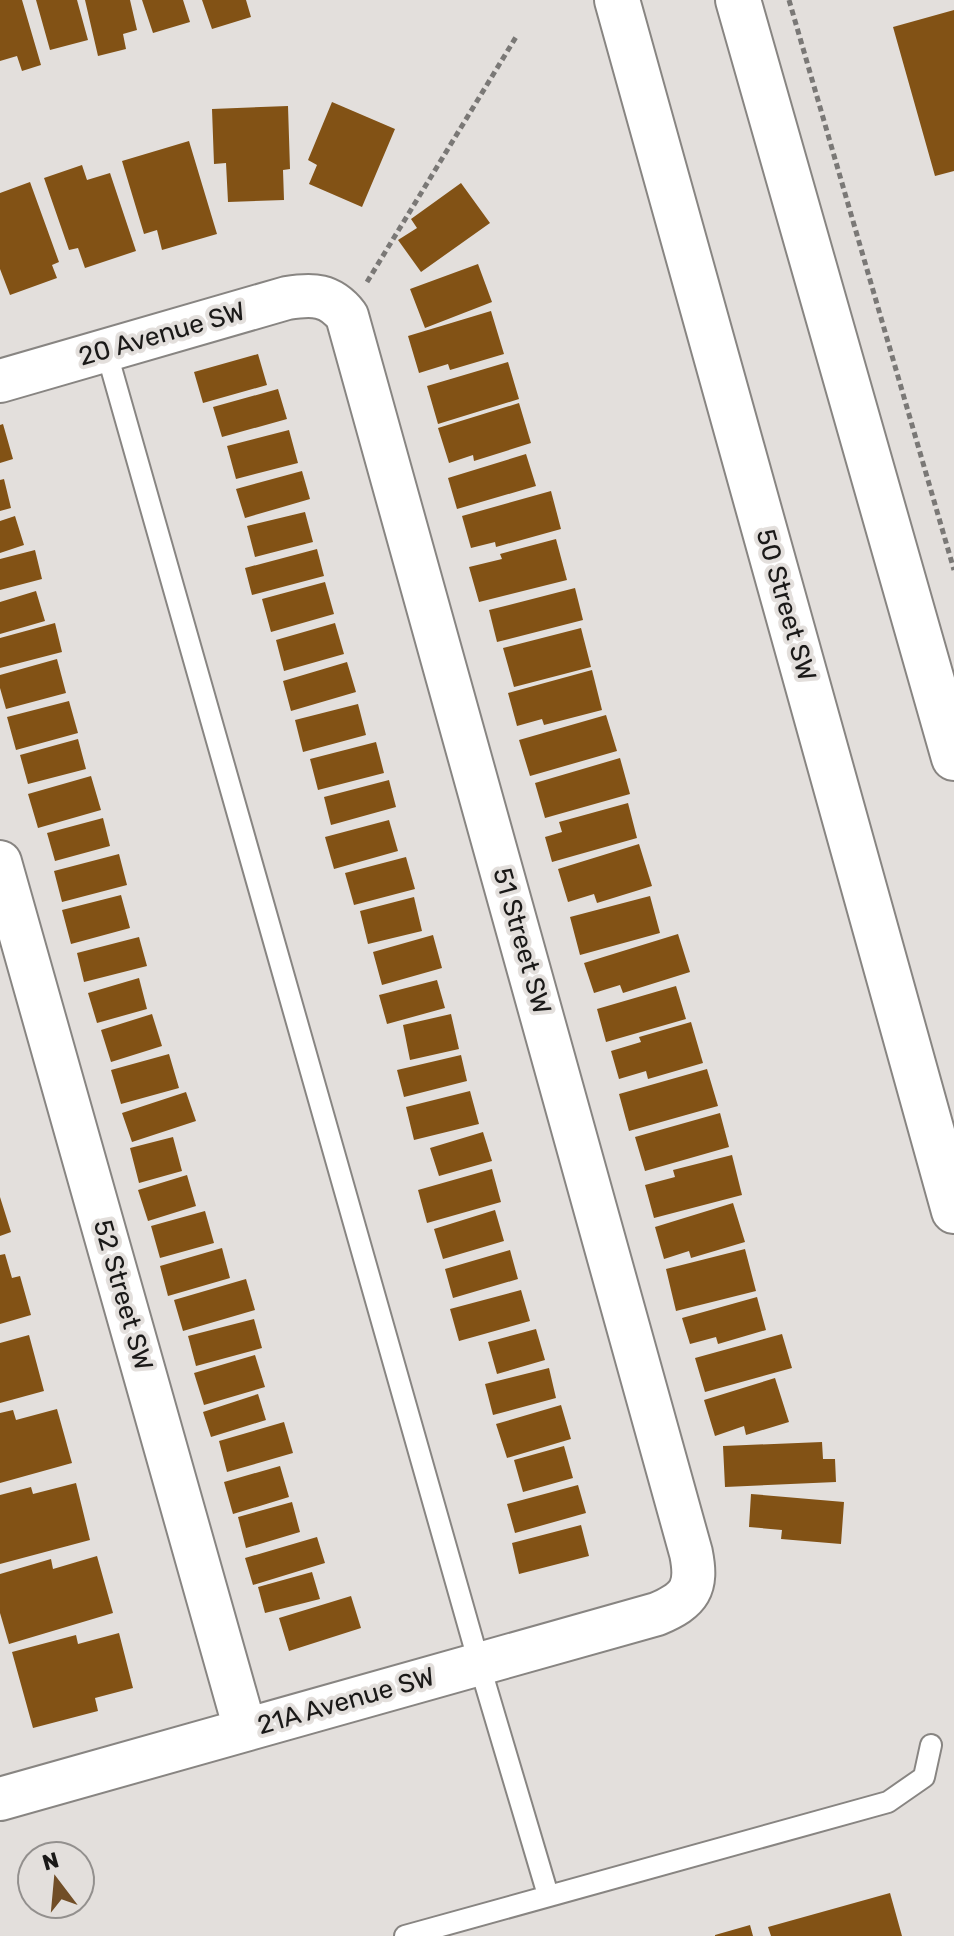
<svg xmlns="http://www.w3.org/2000/svg" width="954" height="1936" font-family="Rubik,sans-serif">
	<rect width="100%" height="100%" fill="#e3dfdc"/>
	<path fill="#825215" d="M0,0H22L41,65L22,71L17,56L0,61Z
		M36,0H77L88,40L50,50Z
		M85,0H130L137,30L123,34L126,49L98,56Z
		M142,0H183L190,22L153,33Z
		M202,0H246L251,17L212,29Z
		M954,10V171L935,176L893,27Z
		M332,102L395,129L362,207L309,184L317,165L308,160Z
		M288,106L290,169L283,170L284,200L228,202L226,163L214,164L212,109Z
		M189,141L217,234L162,250L157,230L144,234L122,161Z
		M82,165L87,180L110,173L136,251L85,268L78,248L69,250L44,178Z
		M30,182L59,262L52,265L57,278L10,295L0,269V193Z
		M461,183L490,223L421,272L398,240L417,228L411,219Z
		M478,264L492,302L425,328L410,289Z
		M491,311L504,354L450,370L448,364L419,373L408,336Z
		M258,354L267,385L203,403L194,372Z
		M508,362L519,399L438,424L427,386Z
		M278,389L287,419L222,437L213,407Z
		M519,403L531,443L474,461L473,455L449,463L438,428Z
		M3,424L13,459L0,463V425Z
		M289,430L298,463L236,479L227,446Z
		M526,454L536,486L457,509L448,478Z
		M302,471L310,499L245,518L236,489Z
		M4,479L11,508L0,511V480Z
		M551,491L561,529L496,547L495,542L471,548L462,516Z
		M305,512L313,542L255,557L247,526Z
		M15,516L24,545L0,553V521Z
		M556,539L567,580L479,602L469,567L502,559L500,554Z
		M317,549L324,576L252,595L245,568Z
		M35,550L42,579L0,590V559Z
		M325,582L334,614L271,632L262,599Z
		M575,588L583,620L497,642L489,610Z
		M36,591L45,621L0,634V602Z
		M55,623L62,652L0,668V638Z
		M335,623L344,654L284,671L276,640Z
		M581,628L591,667L514,687L503,648Z
		M57,659L66,693L6,709L0,688V675Z
		M347,662L356,692L291,711L283,681Z
		M592,670L602,710L544,725L542,719L517,726L508,693Z
		M69,701L78,733L16,750L7,717Z
		M358,704L366,735L303,752L295,720Z
		M606,715L617,751L530,776L519,740Z
		M78,739L86,769L28,784L20,755Z
		M376,742L384,773L318,790L310,759Z
		M620,758L630,794L545,818L535,783Z
		M91,776L101,810L38,828L28,794Z
		M389,780L396,807L331,825L324,797Z
		M628,803L637,838L552,862L545,837L562,832L559,822Z
		M103,818L110,846L55,861L47,833Z
		M389,820L398,851L334,869L325,837Z
		M639,844L652,886L597,903L594,894L568,902L558,869Z
		M119,854L127,885L62,902L54,871Z
		M406,857L415,889L354,905L345,873Z
		M121,895L130,928L71,944L62,910Z
		M650,896L660,933L580,955L570,917Z
		M414,897L422,931L368,944L360,911Z
		M678,934L690,972L623,993L620,985L594,993L584,963Z
		M433,935L442,968L382,985L373,952Z
		M139,937L147,966L84,982L77,953Z
		M139,978L147,1009L97,1023L88,993Z
		M437,980L445,1008L387,1024L379,995Z
		M676,986L686,1019L606,1042L597,1009Z
		M152,1014L162,1046L111,1062L101,1030Z
		M451,1014L459,1049L410,1060L403,1025Z
		M691,1022L703,1063L648,1079L646,1071L619,1079L611,1051L641,1042L639,1037Z
		M169,1054L179,1088L121,1104L111,1070Z
		M461,1055L467,1081L404,1097L397,1070Z
		M707,1069L718,1106L629,1131L619,1094Z
		M470,1091L479,1124L414,1140L406,1107Z
		M186,1092L196,1121L132,1142L122,1113Z
		M720,1113L729,1147L645,1171L635,1137Z
		M483,1132L492,1161L439,1176L430,1148Z
		M173,1137L182,1171L139,1183L130,1148Z
		M732,1155L742,1195L654,1218L645,1185L675,1177L673,1170Z
		M492,1169L501,1202L427,1223L418,1190Z
		M187,1175L196,1206L148,1221L138,1190Z
		M0,1197L11,1232L0,1236Z
		M733,1203L745,1242L691,1258L689,1251L664,1259L655,1227Z
		M495,1210L504,1241L443,1259L434,1229Z
		M205,1211L214,1243L160,1258L151,1226Z
		M222,1248L230,1278L168,1296L160,1266Z
		M745,1249L756,1291L676,1311L666,1269Z
		M510,1250L518,1279L453,1298L445,1269Z
		M5,1254L12,1278L20,1276L31,1315L0,1324V1255Z
		M246,1279L255,1310L183,1331L174,1300Z
		M521,1290L530,1321L459,1341L450,1309Z
		M757,1297L766,1330L718,1344L716,1337L690,1344L682,1318Z
		M254,1319L262,1348L196,1366L188,1336Z
		M536,1329L545,1360L497,1374L488,1342Z
		M782,1334L792,1368L705,1392L695,1358Z
		M29,1335L44,1391L0,1403V1343Z
		M255,1355L265,1387L204,1405L194,1373Z
		M549,1368L556,1398L493,1415L485,1384Z
		M775,1378L789,1422L746,1435L744,1426L715,1436L704,1400Z
		M258,1394L266,1420L211,1437L203,1412Z
		M561,1405L571,1439L507,1458L496,1424Z
		M57,1409L72,1463L0,1483V1413L13,1410L16,1420Z
		M284,1422L293,1453L227,1472L219,1441Z
		M822,1442L823,1459H835L836,1482L725,1487L723,1446Z
		M564,1446L573,1478L523,1492L514,1460Z
		M280,1466L289,1497L233,1514L224,1482Z
		M76,1483L90,1540L0,1564V1495L31,1487L33,1494Z
		M578,1485L586,1513L515,1533L507,1504Z
		M751,1494L844,1502L841,1544L781,1539L782,1530L749,1527Z
		M292,1502L300,1532L246,1548L238,1517Z
		M581,1525L589,1556L519,1574L512,1543Z
		M317,1537L325,1563L253,1585L245,1558Z
		M97,1556L113,1613L9,1644L0,1613V1574L51,1559L53,1569Z
		M312,1572L320,1599L265,1613L258,1587Z
		M351,1596L361,1628L289,1651L279,1618Z
		M119,1633L133,1688L95,1698L98,1711L33,1728L12,1652L76,1635L78,1644Z
		M890,1893L902,1936H771L768,1927Z
		M750,1925L753,1936H715V1935Z"/>
	<g fill="none" stroke-linecap="round" stroke-linejoin="round">
		<defs>
			<path id="service" d="M106,350L479,1663L548,1895
				M405,1936L888,1802L924,1777L931,1745"/>
			<path id="minor" d="M0,381L287,298C313,294 330,294 347,316L691,1553C698,1588 690,1600 657,1614L0,1799
				M0,862L245,1729"/>
			<path id="secondary" d="M617,0L954,1211
				M738,0L954,758"/>
		</defs>
		<use href="#service" stroke="#888582" stroke-width="24"/>
		<use href="#minor" stroke="#888582" stroke-width="46"/>
		<use href="#secondary" stroke="#888582" stroke-width="48"/>
		<path stroke="#7a7876" stroke-width="5" stroke-dasharray="6 4" stroke-linecap="butt" d="M789,0L954,570
			M367,282L516,37"/>
		<use href="#service" stroke="#fff" stroke-width="20"/>
		<use href="#minor" stroke="#fff" stroke-width="42"/>
		<use href="#secondary" stroke="#fff" stroke-width="44"/>
	</g>
	<g text-anchor="middle" dominant-baseline="central" stroke-width="8" stroke-linejoin="round" paint-order="stroke">
		<g font-size="26" fill="#1a1918" stroke="#e3dfdc">
			<text transform="translate(162 334) rotate(-16)">20 Avenue SW</text>
			<text transform="translate(786 605) rotate(74)">50 Street SW</text>
			<text transform="translate(522 941) rotate(74)">51 Street SW</text>
			<text transform="translate(123 1295) rotate(74)">52 Street SW</text>
			<text transform="translate(346 1701) rotate(-16)">21A Avenue SW</text>
		</g>
	</g>
	<g transform="translate(56 1880) rotate(344)"><circle r="38" fill="#e3dfdc" stroke="#93908e" stroke-width="2"/>
	<path d="M0-6L14 30L0 20L-14 30Z" fill="#714e27"/>
	<text y="-12" font-size="22" font-weight="bold" text-anchor="middle" fill="#1a1918">N</text>
	</g>
</svg>
